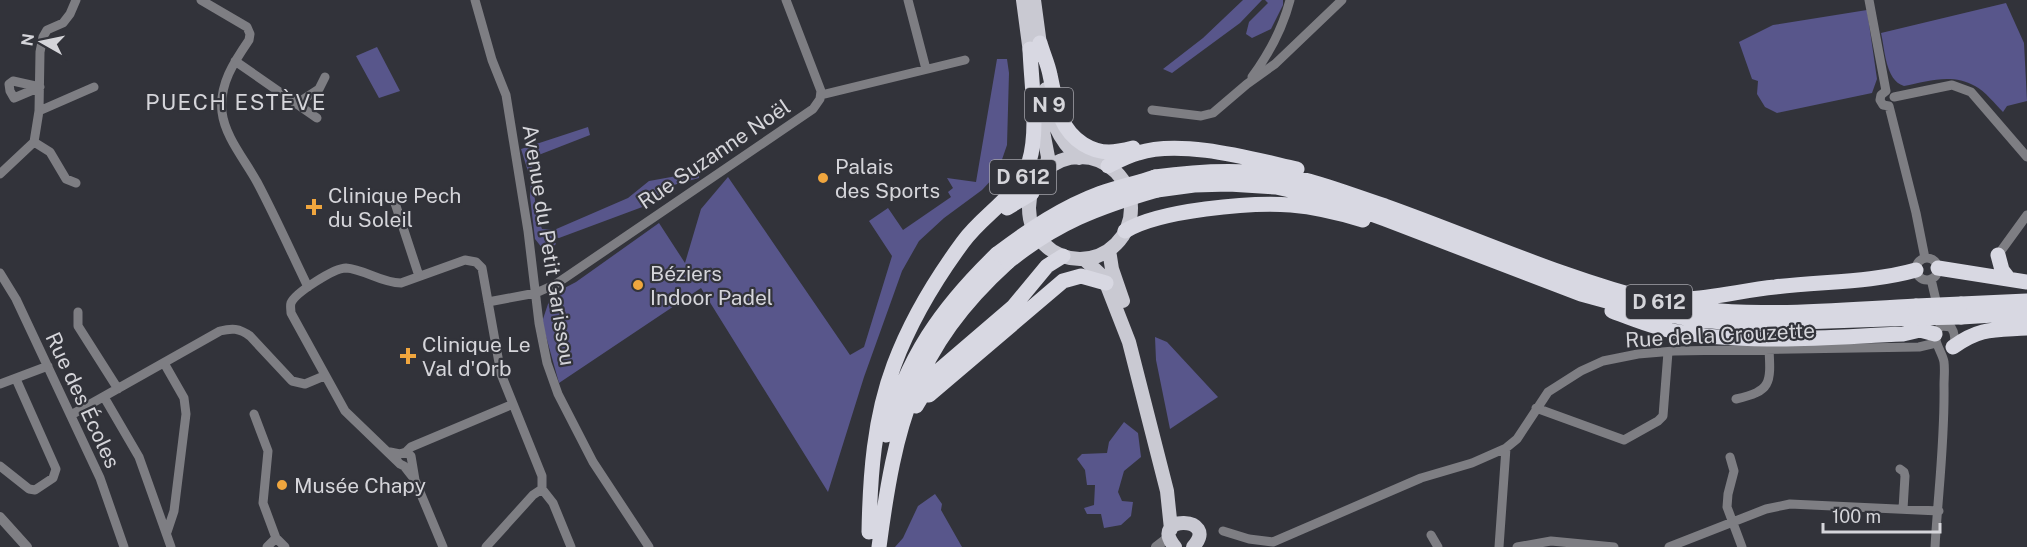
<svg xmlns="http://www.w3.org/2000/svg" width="2027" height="547" font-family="'Public Sans',sans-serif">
	<rect width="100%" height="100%" fill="#32333a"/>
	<path fill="#58568b" d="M1243,0H1262L1240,23L1172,73L1163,69L1203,38Z
		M1265,0H1283V5L1271,29L1252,38L1246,34L1249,22L1268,3Z
		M2006,3L2024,43L2027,101L2007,106L2003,112C1995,104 1985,91 1975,86C1952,73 1928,81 1904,86C1885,80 1885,49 1881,33Z
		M1867,10L1877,79L1872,93L1777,113L1765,107L1757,94L1758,81L1752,79L1739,42L1773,25Z
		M377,47L400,91L379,98L356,56Z
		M997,59H1007L1009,73L1007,145L997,174L982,190L944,218L919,241L902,271L864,377L828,492L701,288L559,383L542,322L551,295L576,282L659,223L685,263L701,209L728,177L850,355L864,347L892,256L869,221L888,208L903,230L951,197L948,192L953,188L947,178L976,182Z
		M588,127L590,135L536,156L532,165L536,213L542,229L554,230L628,198L649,181L699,172V178L670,186L645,206L559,238L552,237L556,244L549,250L543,249L535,239L530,197L531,181L521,149Z
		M1155,337L1167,342L1218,397L1170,429L1156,360Z
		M1124,422L1138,433L1141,457L1124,471L1118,492L1122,501L1133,502L1131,516L1121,525L1104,528L1101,514H1087L1084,508L1094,505L1095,485H1087L1085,470L1077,459L1082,454L1107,453L1109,442Z
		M935,494L942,504L941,510L962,547H895L903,538L918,506Z"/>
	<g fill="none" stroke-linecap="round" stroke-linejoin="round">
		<path stroke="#7e7e83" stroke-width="9" d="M201,0L247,27L250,34L249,40C234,62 219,84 222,112C225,137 245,160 257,182C275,216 291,252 308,287
			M475,0L492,60L506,95L528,231L539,323L547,363L558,394L593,462L649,547
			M908,0L926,69
			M1869,0L1886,91
			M235,61L317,118
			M1252,77C1268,55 1283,27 1290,0
			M13,81L40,87L14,98L10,91L9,84Z
			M1886,91L1881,95L1880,100L1883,105L1889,106
			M821,95L965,60
			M1894,97L1952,85L1971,92L2027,157
			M296,104L319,89L325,77
			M1889,106L1916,213L1925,258
			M1152,110L1201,116L1213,113L1247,84L1275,64L1342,0
			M39,111L94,87
			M34,142L50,152L66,179L76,183
			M0,174L34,142L39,111L40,52L43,37L47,30L63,23L70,14L76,0
			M394,200L419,276
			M1998,255L2027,215
			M1916 269a11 11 0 1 1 22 0a11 11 0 1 1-22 0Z
			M0,273L16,299L100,478L124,547
			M1931,279L1938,309
			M488,302L536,293L556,284L813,109L820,99L821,91L786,0
			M78,312V326L118,389
			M1942,326L1951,327C1955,333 1956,341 1952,347
			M164,363L184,398L186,414L174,511L167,532
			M0,384L48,366
			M104,397L139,457L171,547
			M1736,399C1771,391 1771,384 1769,349
			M1536,408L1624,440L1658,421L1663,416L1668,352
			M254,414L268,451L263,503L276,538L285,547
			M71,415L220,331C232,328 239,328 250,336L292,381L305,384L324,376
			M390,452L400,454L406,452L411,456L415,480L443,547
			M406,452L411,447L513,404
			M1730,457L1734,471L1728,494L1727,507L1742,547
			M0,466L29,489L35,490L53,478L56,469L16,379
			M1900,469L1904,472L1905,476L1903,509
			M415,480L404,466L400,464L345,411L291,313C291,310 290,306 291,303C295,293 334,268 346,268C364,269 381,283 401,283L465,260L476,262L482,268L501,374L542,476V489L533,495L486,547
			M542,489L553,503L571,547
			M1223,531L1249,539L1273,542L1421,478L1472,463L1506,448L1517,439L1548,392L1581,371L1603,361L1638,354L1674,351L1919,347L1936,343
			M1431,535L1438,547
			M267,547L276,538
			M1499,547L1506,448
			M1517,547L1551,541L1614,547
			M1669,547L1766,509L1790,504L1939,511
			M1935,547C1938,493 1945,440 1944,385C1944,378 1945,370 1944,362C1942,350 1927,335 1942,326"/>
		<path stroke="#7e7e83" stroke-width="10" d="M0,517L27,547
			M1156,547L1169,537"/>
		<path stroke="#c9c9d2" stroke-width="14" d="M1023,0L1031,60
			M1034,0L1041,52
			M1046,89C1050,117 1057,139 1079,158
			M1038,105L1048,157L1046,171
			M1029 208a51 51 0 1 1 102 0a51 51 0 1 1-102 0Z
			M1109,250L1112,269L1123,301
			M1084,259L1100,274L1106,283L1129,342L1167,491L1171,529
			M1175,547C1147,514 1221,516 1193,547"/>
		<path stroke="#d8d8e2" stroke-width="15" d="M1040,43C1043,54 1048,64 1050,75C1056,102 1058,128 1083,144C1091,149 1100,152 1109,152C1117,152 1125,150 1133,148
			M1108,166C1118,161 1127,156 1138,153C1182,139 1252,159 1297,169
			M1155,177C1197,171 1239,169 1281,175C1317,181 1351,195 1385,206C1475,238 1562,278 1654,301C1735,321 1833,310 1916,306
			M1157,190L1194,185L1229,184L1276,187L1303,193L1338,202L1385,219L1581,294L1625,306L1690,319L1744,324L1916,318
			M1007,208L1032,193
			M1125,231C1159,210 1251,202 1291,205C1315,207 1340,213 1363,220
			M1998,255L2002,270L2009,279
			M1938,268L2027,282
			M1684,299C1715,298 1744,290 1775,287C1822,281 1870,283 1916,270
			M1961,304L2027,301
			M1612,311C1633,319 1652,327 1673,331C1748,345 1828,337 1903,334L1920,330L1935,334
			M1961,317L2027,313
			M1953,347C1980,327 1995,330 2027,328
			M929,395L1063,281L1081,276L1106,283
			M916,406L936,373L1013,307L1047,266L1063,256
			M886,435C905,359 942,307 997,254
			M869,532C870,476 874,418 894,365C910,322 935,280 963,242C984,213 1017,198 1029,162C1039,131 1031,82 1030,49
			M879,547C895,425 913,348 1008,262"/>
		<path stroke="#d8d8e2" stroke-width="15" d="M997,254C1030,229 1063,207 1101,193C1119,187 1137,183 1155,177
			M1008,262C1056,223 1098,207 1157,190
			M1916,306L1961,304
			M1916,318L1961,317"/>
	</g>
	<g fill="#f0a63e" stroke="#32333a" stroke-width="2">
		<circle cx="823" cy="178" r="6"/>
		<path d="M311 198h6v6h6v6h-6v6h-6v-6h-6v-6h6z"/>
		<circle cx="638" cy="285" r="6"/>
		<path d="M405 347h6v6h6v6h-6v6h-6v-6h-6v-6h6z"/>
		<circle cx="282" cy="485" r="6"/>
	</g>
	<g text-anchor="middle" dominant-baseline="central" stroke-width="4.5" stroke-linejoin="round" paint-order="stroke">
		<g fill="#32333a" stroke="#a4a4aa" stroke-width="1.5">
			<rect x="1025" y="88" width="48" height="34" rx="4.5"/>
			<rect x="990" y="160" width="66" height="34" rx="4.5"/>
			<rect x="1626" y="285" width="66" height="34" rx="4.5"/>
		</g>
		<g font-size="20" font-weight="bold" fill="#d5d5da">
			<text x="1049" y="105">N 9</text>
			<text x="1023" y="177">D 612</text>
			<text x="1659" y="302">D 612</text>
		</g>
		<g font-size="21" fill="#d5d5da" stroke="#32333a">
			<text transform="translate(714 154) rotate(-34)">Rue Suzanne Noël</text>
			<text transform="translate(549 245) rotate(81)">Avenue du Petit Garissou</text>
			<text transform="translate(1720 335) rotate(-3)">Rue de la Crouzette</text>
			<text transform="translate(83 400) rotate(65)">Rue des Écoles</text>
		</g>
		<g font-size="21" fill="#d5d5da" stroke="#32333a" text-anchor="start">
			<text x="835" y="166">Palais<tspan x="835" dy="24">des Sports</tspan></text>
			<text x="328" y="195">Clinique Pech<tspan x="328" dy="24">du Soleil</tspan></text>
			<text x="650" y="273">Béziers<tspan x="650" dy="24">Indoor Padel</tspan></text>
			<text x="422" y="344">Clinique Le<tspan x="422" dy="24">Val d'Orb</tspan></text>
			<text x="294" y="485">Musée Chapy</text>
		</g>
		<g font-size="22" letter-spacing="1.5" fill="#d5d5da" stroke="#32333a">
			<text x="236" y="102">PUECH ESTÈVE</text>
		</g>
	</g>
	<g transform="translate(42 42) rotate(279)" stroke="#32333a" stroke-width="4.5" paint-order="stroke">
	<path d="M0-4.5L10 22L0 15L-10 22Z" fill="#d5d5da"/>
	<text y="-9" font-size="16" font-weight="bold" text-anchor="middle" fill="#d5d5da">N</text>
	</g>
	<path d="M1823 523v9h117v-9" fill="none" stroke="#d5d5da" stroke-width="3"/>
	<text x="1832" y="523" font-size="18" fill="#d5d5da" stroke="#32333a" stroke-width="4.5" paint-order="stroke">100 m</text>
</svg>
